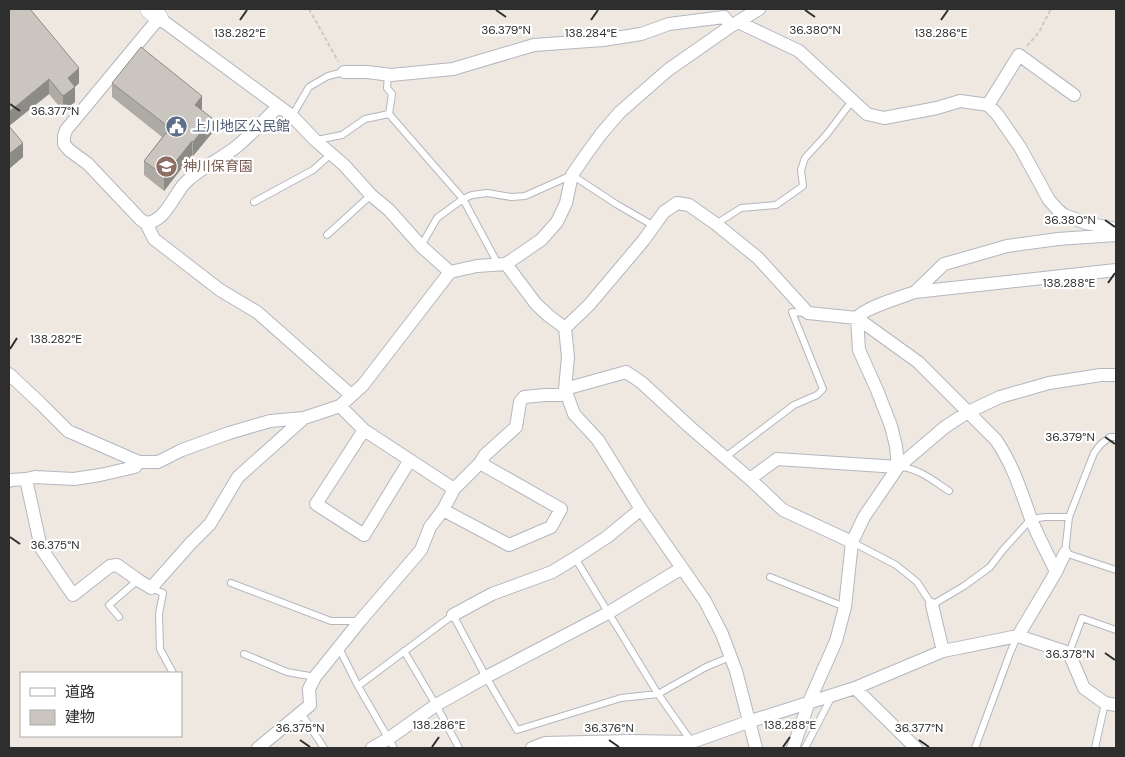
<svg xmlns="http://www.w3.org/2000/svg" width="1125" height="757" font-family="'DM Sans','Noto Sans JP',sans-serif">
	<rect width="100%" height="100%" fill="#eee8e1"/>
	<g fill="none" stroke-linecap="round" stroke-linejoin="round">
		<defs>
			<path id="lane" d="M388,75L387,88L392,94L389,114
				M292,116L309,87L328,76L344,72
				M317,140L342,135L365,119L389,114L463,199L498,264
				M254,202L313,170L331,154
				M716,224L741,208L776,205L803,186L801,170L805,158L827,134L852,101
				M327,235L371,195
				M421,246L437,218L463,199L472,195L487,193L511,197L525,196L572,175L616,204L654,226
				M1116,437H1110L1101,444L1094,453L1069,517L1065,553L1116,570
				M724,458L794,405L817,395L823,389L792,312L807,313
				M900,467C918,468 934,481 949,491
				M852,542L896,565L917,582L932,605L964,586L990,567L1002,551L1031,519L1045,517H1069
				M575,558L658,694L691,741
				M770,577L845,607
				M231,583L331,621H360
				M151,588L163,593L159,614L160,649L173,673
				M119,617L109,605L138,580
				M339,648L358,686L394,748
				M404,651L436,705L459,748
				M1069,653L1082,618L1116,630
				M244,654L287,672L315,677
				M358,686L453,615L486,677L517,730L621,698L658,694L706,667L730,657
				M301,713L324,748
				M805,748L832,696
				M975,748L1010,653L1017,637
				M1095,748L1105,703"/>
			<path id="street" d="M738,22L799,51L867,114L884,118L937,108L960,101L982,104L988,105L997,114L1020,147L1049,200L1058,210L1064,215L1086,223L1116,229
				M344,72H367L391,75L453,69L534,45L603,40L641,34L669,24L724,17L731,26
				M988,105L1019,55L1074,95
				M278,107C264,120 251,135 236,147C220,160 199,168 185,183C173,196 165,222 146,223L154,239L220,290L257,312L351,395
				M146,223L141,220L88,164L69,150L64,144V136L66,130L159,18L292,116L315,140L344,165L371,195L389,210L421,246L450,272
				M506,264L536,304L549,316L565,328
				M915,292L944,264L969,257L1007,246L1058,239L1116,235
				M9,374L40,403L68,431L139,462H158L182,450L229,433L270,421L304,418L340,406L363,385L450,272L477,266L506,264L541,240L557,222L566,203L572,175L585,156L601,134L620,112L668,70L731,26L759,9
				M565,389L626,372L641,382L692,429L750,479L783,510L852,542
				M340,406L364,430L454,489
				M364,430L316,504L364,535L410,460
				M480,463L485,455L516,427L520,402L524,397L545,395H567
				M898,467L896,446L891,426L877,390L859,350L857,318C863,308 902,297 915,292L1116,270
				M26,479L41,548L73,595L110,566L117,565L138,580L151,588L190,544L210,524L238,477L304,418
				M750,479L777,459L898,467
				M9,481L11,480L26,479L35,477L74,479L100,475L135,467L139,462
				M932,605L943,651
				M453,615L492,594L552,572L575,558L607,537L641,509
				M1018,636L1056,572L1065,553
				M855,688L916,748
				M258,748L310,705L309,689L315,677L360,621L421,550L430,527L443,510L454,489L480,463L561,509L551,527L509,545L443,510
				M372,748L388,739L436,705L486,677L608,613L682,568
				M532,748L545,743L629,741L692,742L748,722L855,688L943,651L1018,636L1069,653L1084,688L1105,703L1116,705
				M756,748L736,671L722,634L705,601L641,509L598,440L574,414L565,389L568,357L565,328L589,305L643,241L664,212L677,203L689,205L716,224L758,258L808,313L857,318L918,362L996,440C1013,465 1021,491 1031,519C1038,537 1048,554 1056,572
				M793,748L809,702L836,641L845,607L852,542L864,517L898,467L945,427L968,412L1000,397L1049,383L1101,375H1116"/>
			<path id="secondary" d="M149,9L159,18"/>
		</defs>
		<use href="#lane" stroke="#b4b7c0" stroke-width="8"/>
		<use href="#street" stroke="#b4b7c0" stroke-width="14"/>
		<use href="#secondary" stroke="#b4b7c0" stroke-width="19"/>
		<path stroke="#c9c9c9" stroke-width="2" stroke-dasharray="4 2.5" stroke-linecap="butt" d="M309,9L338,61
			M1027,46L1039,32L1051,9"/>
		<use href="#lane" stroke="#fff" stroke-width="6"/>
		<use href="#street" stroke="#fff" stroke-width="12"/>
		<use href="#secondary" stroke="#fff" stroke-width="18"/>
	</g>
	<path fill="#aeaaa4" d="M9,9L79,83L75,87V102L63,111L49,94L9,126L23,157L9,169Z
		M112,83L202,110L212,133L193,156L192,155L164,191L144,175V161L162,137L112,97Z"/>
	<path fill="#8d8b86" d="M79,68V83L68,93V78Z
		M49,79V94L9,126V112Z
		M75,87V102L63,111V96Z
		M202,96V111L195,105Z
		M212,118V133L193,156V142Z
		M192,141V155L164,191V176Z
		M23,143V157L9,169V154Z"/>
	<path fill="#cac6bf" stroke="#8d8b86" d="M9,9H30L79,68L68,78L75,87L63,96L49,79L9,112Z
		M141,47L202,96L195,105L212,118L193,142L192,141L164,176L144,161L170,128L112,83Z
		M9,126L23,143L9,154Z"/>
	<path fill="none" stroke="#2e2e2e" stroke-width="2" d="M496,10L506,17M805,10L815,17M240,20L247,10M591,20L598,10M941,20L948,10M10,104L20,111M1105,220L1115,227M1108,283L1115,273M10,349L17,338M1105,437L1115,444M10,537L20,544M1105,653L1115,660M300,740L310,747M609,740L619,747M919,740L929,747M432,747L439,737M783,747L790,737"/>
	<defs>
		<symbol id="civic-disc" viewBox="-11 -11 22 22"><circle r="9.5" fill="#5c6f8a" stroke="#fff"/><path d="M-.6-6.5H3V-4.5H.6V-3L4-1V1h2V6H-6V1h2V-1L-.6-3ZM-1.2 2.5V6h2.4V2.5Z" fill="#fff"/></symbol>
		<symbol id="school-disc" viewBox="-11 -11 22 22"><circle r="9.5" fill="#8d6e63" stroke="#fff"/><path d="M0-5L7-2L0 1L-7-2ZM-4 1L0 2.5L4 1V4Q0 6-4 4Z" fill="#fff"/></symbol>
	</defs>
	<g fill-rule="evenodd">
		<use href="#civic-disc" x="164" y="114" width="25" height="25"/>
		<use href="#school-disc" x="154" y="154" width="25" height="25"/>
	</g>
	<g text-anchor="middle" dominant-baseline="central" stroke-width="4.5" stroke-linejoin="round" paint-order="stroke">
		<g font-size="14" fill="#4e5e75" stroke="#fff" text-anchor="start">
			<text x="192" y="126">上川地区公民館</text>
		</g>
		<g font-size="14" fill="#785e54" stroke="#fff" text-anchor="start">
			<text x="183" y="166">神川保育園</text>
		</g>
	</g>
	<g font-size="12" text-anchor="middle" fill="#2e2e2e" stroke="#fff" stroke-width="4.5" stroke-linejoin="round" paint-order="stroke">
		<text x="506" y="34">36.379°N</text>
		<text x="815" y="34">36.380°N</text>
		<text x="240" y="37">138.282°E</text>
		<text x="591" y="37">138.284°E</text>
		<text x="941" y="37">138.286°E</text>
		<text x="55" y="115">36.377°N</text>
		<text x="1070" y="224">36.380°N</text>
		<text x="1069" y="287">138.288°E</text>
		<text x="56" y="343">138.282°E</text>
		<text x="1070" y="441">36.379°N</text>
		<text x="55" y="549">36.375°N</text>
		<text x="1070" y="658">36.378°N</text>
		<text x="439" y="729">138.286°E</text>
		<text x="790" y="729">138.288°E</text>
		<text x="300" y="732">36.375°N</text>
		<text x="609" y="732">36.376°N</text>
		<text x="919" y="732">36.377°N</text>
	</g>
	<rect width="1125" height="757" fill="none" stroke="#2e2e2e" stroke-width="20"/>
	<rect x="20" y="672" width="162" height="65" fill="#ffffff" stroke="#ababab"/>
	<rect x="30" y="688" width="25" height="8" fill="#ffffff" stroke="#ababab"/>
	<text x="65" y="697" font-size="15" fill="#2e2e2e">道路</text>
	<rect x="30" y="710" width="25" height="15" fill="#cac6bf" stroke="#ababab"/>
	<text x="65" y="722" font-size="15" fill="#2e2e2e">建物</text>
</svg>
